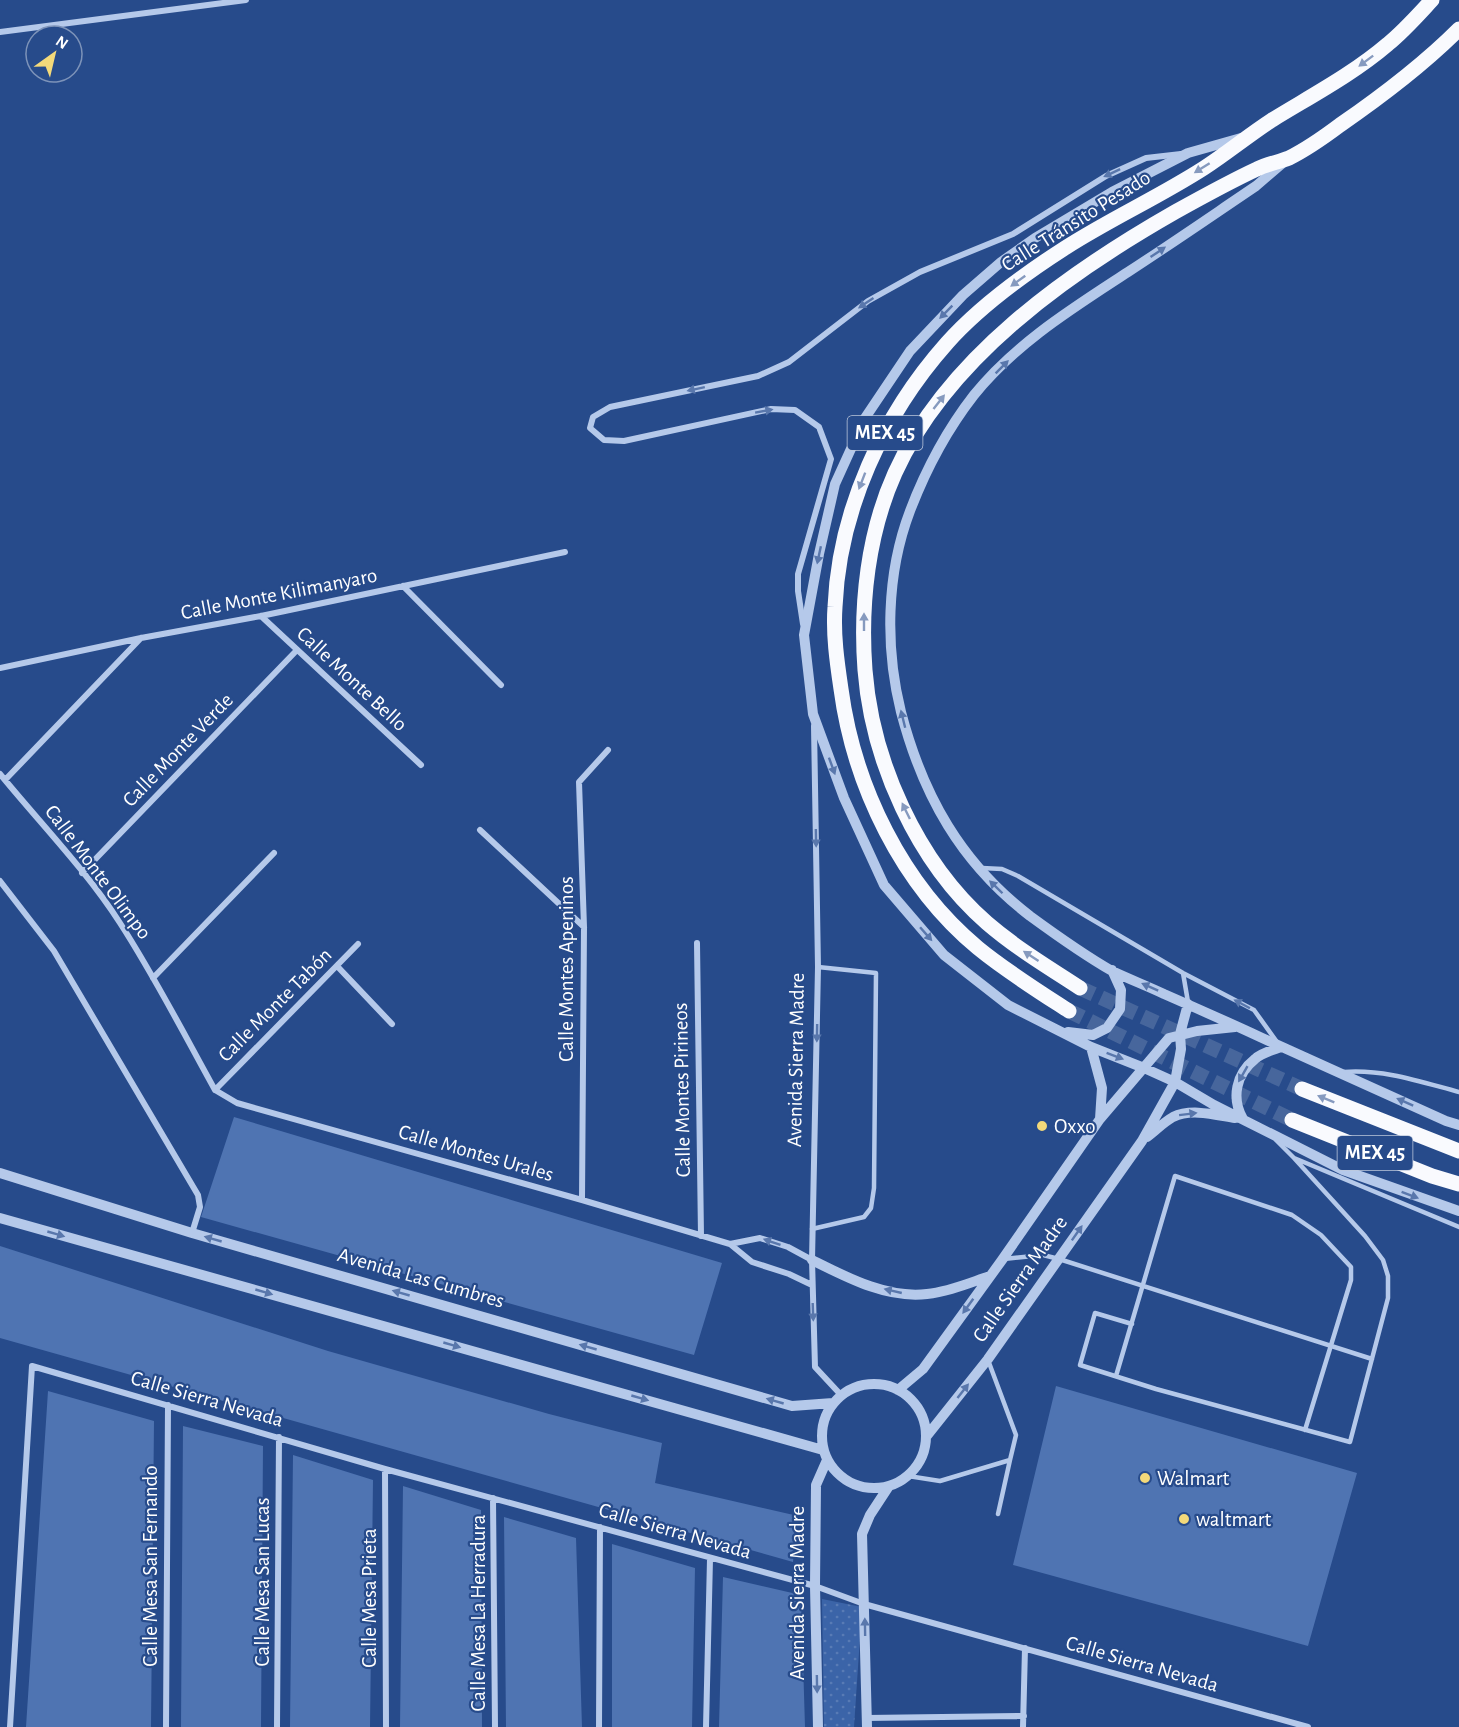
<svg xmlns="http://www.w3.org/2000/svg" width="1459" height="1727" font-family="'Alegreya Sans',sans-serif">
	<defs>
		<pattern id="grass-dots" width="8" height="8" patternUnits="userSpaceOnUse" patternTransform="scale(1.5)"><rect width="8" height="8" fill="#3b64a8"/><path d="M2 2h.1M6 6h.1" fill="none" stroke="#587bb5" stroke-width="1.8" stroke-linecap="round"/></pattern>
	</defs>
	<rect width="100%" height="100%" fill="#274b8b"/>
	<path fill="url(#grass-dots)" d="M822,1599L862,1607L854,1727H824Z"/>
	<path fill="#4f74b2" d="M234,1117L722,1263L694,1355L201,1217Z
		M0,1246L328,1351L549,1414L662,1443L655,1483L798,1516L793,1562L0,1338Z
		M1056,1386L1357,1473L1308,1646L1013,1565Z
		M48,1391L154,1421L151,1727H26Z
		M183,1426L263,1446L261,1727H181Z
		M293,1455L373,1480L370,1727H290Z
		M403,1486L481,1510L482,1727H400Z
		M504,1517L576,1538L582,1727H506Z
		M612,1544L695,1568L692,1727H612Z
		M723,1577L801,1595L805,1727H719Z"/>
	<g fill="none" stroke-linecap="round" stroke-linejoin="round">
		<path stroke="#47669c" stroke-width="15" stroke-dasharray="15 8" stroke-linecap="butt" d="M1080,988L1302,1089
			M1069,1011L1292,1120"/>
		<path stroke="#b5c9ea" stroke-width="4.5" d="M982,868L1002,869L1018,876L1183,973L1254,1010L1277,1042
			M1183,973L1188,1002
			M1344,1072C1384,1069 1421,1082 1459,1092
			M1276,1140L1294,1158L1459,1227
			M812,1229L864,1217L871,1208L874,1188L876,973L818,967
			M1004,1259L1043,1255L1059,1259L1372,1359
			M1132,1324L1095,1313L1080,1365L1156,1389L1350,1442L1388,1298V1276L1383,1260L1365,1236L1294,1158
			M1116,1376L1175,1176L1292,1215L1321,1235L1351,1267V1280L1305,1430
			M908,1476L940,1481L1010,1460L1016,1435L988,1360
			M998,1514L1010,1460"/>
		<path stroke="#b5c9ea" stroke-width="6" d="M0,32L246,0
			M403,586L501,685
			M261,616L421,765
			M803,624L798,591V574L831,459L819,427L795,410L771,409L624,441L604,440L590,428L593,417L610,407L758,376L789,362L868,301L920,272L1013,234L1106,176L1146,158L1181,154
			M0,668L141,638L261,616L565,552
			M814,726L818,967L812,1260L815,1367L841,1395
			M0,774C40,823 86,870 120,923C155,977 184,1034 215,1090
			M5,780L141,638
			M480,830L584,927
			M82,873L297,650
			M0,881L54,951L198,1195L200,1207L192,1233
			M697,943L701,1236
			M337,966L392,1024
			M153,978L274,853
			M215,1090L237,1103L582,1200L730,1244L752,1262L789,1274L812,1285
			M215,1090L358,944
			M582,1200L584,927L579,782L608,750
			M730,1244L760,1238L788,1247L812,1260
			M385,1469L386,1727
			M493,1498L495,1727
			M866,1718L1024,1716
			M10,1727L32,1366L385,1469L815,1586L864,1604L1308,1727
			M166,1727L168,1405
			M277,1727L279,1437
			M599,1727L600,1527
			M706,1727L710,1559
			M1023,1727L1025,1648"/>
		<path stroke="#b5c9ea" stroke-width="10" d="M1241,138L1188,153L1112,192L1035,238L1001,262L963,295L910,351L865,418L835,484L819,554L804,635L813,714L844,798L884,885L944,955L1008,1005L1091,1047L1144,1068L1175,1082L1214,1105L1343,1170L1459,1211
			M1284,162L1256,186C1213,215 1171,244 1128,272C1073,308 1016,343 974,395C946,431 926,469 910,511C886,574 885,648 901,712C923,796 961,863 1030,916C1056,935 1084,955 1112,971C1129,979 1147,986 1164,994C1196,1008 1228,1022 1260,1037C1322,1065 1384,1093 1446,1121L1459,1125
			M1068,1032L1093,1035L1107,1028L1120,1009L1121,990L1112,970
			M1091,1047L1102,1088L1100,1119
			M1243,1119C1231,1098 1236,1074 1255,1059C1261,1053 1273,1050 1281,1047
			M1147,1137C1155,1131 1164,1122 1173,1117C1191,1108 1216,1115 1235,1118
			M0,1173L192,1233L792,1406L833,1403
			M0,1218L823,1450
			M812,1260C846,1277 887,1299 927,1294C948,1292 969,1283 990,1276
			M822 1436a52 52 0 1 1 104 0a52 52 0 1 1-104 0Z
			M898,1390L923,1369L1002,1260L1100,1119L1169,1038L1197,1031L1235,1027
			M926,1437L988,1359L1142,1141L1175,1082L1181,1049L1180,1034L1188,1004
			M818,1727L815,1586L816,1485L827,1460
			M867,1727L862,1534L870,1515L889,1486"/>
		<path stroke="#f9fafe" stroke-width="15" d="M1080,988C1048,967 1016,948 987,923C917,862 872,761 865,670C860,604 868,533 895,473C947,358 1068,273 1175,212C1202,197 1229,182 1257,169C1267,164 1279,162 1289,158C1307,149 1324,137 1340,125C1382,96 1423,65 1459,29
			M1069,1011C1038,991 1006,971 978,948C902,885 854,786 841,689C837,662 833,634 835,607C839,510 883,415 947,343C980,306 1023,275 1065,248C1110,219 1159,197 1204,168C1227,153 1249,135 1272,120C1311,96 1353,74 1388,44C1404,31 1418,15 1432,0
			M1302,1089L1459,1151
			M1292,1120L1432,1176L1459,1184"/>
	</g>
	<defs><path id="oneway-solid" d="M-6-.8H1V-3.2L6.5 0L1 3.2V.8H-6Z" transform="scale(1.5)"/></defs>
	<g fill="#869abf">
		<use href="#oneway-solid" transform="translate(1366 61) rotate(143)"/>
		<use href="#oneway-solid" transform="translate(1202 168) rotate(148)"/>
		<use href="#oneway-solid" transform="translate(1018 281) rotate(144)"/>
		<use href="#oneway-solid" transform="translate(939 402) rotate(-52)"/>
		<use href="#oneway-solid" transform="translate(862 481) rotate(111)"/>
		<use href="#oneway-solid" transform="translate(864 622) rotate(-90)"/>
		<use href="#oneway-solid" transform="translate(906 811) rotate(-116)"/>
		<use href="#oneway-solid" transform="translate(1031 956) rotate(-147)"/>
		<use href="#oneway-solid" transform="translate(1326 1099) rotate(-158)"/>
	</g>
	<g fill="#5977ac">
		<use href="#oneway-solid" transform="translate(1112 173) rotate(155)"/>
		<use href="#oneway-solid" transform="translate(1158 252) rotate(-34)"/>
		<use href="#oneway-solid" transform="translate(866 303) rotate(146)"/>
		<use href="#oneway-solid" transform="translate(946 312) rotate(135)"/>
		<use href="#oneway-solid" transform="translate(1002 367) rotate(-45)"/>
		<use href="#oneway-solid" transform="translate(696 389) rotate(168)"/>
		<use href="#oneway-solid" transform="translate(764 411) rotate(-10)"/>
		<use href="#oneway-solid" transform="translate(819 555) rotate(102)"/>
		<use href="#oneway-solid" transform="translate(903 719) rotate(-104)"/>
		<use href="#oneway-solid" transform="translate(832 766) rotate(70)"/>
		<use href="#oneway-solid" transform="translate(816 838) rotate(89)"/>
		<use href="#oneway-solid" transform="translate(996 887) rotate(-136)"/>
		<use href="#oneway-solid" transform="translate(926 934) rotate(49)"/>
		<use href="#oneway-solid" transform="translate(1150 987) rotate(-156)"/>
		<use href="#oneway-solid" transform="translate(1242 1004) rotate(-152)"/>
		<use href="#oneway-solid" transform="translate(817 1033) rotate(91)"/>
		<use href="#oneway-solid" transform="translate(1115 1056) rotate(21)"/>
		<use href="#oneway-solid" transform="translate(1243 1074) rotate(120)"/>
		<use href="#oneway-solid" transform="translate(1405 1102) rotate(-156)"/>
		<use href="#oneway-solid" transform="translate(1188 1114) rotate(-7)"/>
		<use href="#oneway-solid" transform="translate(1410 1195) rotate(21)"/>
		<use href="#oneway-solid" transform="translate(1077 1233) rotate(-55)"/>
		<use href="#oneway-solid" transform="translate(56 1234) rotate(16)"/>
		<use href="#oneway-solid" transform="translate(213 1239) rotate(-164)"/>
		<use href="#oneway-solid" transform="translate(772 1242) rotate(-161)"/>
		<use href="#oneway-solid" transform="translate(893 1291) rotate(-167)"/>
		<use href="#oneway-solid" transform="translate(264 1292) rotate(16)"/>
		<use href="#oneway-solid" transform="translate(401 1293) rotate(-164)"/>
		<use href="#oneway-solid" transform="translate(968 1306) rotate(126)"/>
		<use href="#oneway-solid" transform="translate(813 1312) rotate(88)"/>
		<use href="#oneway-solid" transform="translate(452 1345) rotate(16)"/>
		<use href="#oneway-solid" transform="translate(588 1347) rotate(-164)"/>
		<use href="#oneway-solid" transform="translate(963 1391) rotate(-52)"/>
		<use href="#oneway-solid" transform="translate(640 1398) rotate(16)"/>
		<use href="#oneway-solid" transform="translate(775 1401) rotate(-164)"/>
		<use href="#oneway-solid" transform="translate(865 1627) rotate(-91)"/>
		<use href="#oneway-solid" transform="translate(817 1684) rotate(89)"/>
	</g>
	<g fill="#f3d97a" stroke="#274b8b" stroke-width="2">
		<circle cx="1042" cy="1126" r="6"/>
		<circle cx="1145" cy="1478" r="6"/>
		<circle cx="1184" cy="1519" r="6"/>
	</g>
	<g text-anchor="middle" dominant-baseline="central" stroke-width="4.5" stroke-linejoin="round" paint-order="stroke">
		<g fill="#274b8b" stroke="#bec9dc" stroke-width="1.5">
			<rect x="847.5" y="416" width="75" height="34" rx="4.5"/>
			<rect x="1337.5" y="1136" width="75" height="34" rx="4.5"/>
		</g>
		<g font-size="20" font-weight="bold" fill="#fff">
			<text x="885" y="433">MEX 45</text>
			<text x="1375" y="1153">MEX 45</text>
		</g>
		<g font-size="21" fill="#fff" stroke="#274b8b">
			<text transform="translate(1076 221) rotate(-32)">Calle Tránsito Pesado</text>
			<text transform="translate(279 594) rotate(-11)">Calle Monte Kilimanyaro</text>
			<text transform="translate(352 679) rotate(43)">Calle Monte Bello</text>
			<text transform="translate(178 750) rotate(-46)">Calle Monte Verde</text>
			<text transform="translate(98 872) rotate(53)">Calle Monte Olimpo</text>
			<text transform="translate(566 969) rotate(-90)">Calle Montes Apeninos</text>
			<text transform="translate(275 1005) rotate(-45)">Calle Monte Tabón</text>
			<text transform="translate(796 1060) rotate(-89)">Avenida Sierra Madre</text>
			<text transform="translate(682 1090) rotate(-91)">Calle Montes Pirineos</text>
			<text transform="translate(476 1153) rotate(16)">Calle Montes Urales</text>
			<text transform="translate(421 1278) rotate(16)">Avenida Las Cumbres</text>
			<text transform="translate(1020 1279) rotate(-55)">Calle Sierra Madre</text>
			<text transform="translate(207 1399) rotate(16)">Calle Sierra Nevada</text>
			<text transform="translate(675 1531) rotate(16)">Calle Sierra Nevada</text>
			<text transform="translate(150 1566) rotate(-90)">Calle Mesa San Fernando</text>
			<text transform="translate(262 1582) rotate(-90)">Calle Mesa San Lucas</text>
			<text transform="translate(797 1593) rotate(-90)">Avenida Sierra Madre</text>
			<text transform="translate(369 1598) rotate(-90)">Calle Mesa Prieta</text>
			<text transform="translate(478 1613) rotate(-90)">Calle Mesa La Herradura</text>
			<text transform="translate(1142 1664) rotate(16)">Calle Sierra Nevada</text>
		</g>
		<g font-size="21" fill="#fff" stroke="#274b8b" text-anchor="start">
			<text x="1054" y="1126">Oxxo</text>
			<text x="1157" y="1478">Walmart</text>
			<text x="1196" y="1519">waltmart</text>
		</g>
	</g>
	<g transform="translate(54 54) rotate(34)"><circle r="28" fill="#274b8b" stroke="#7d93b9" stroke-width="1.5"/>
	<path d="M0-4.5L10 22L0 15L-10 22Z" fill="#f3d97a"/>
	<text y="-9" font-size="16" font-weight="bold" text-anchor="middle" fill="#ffffff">N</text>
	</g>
</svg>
